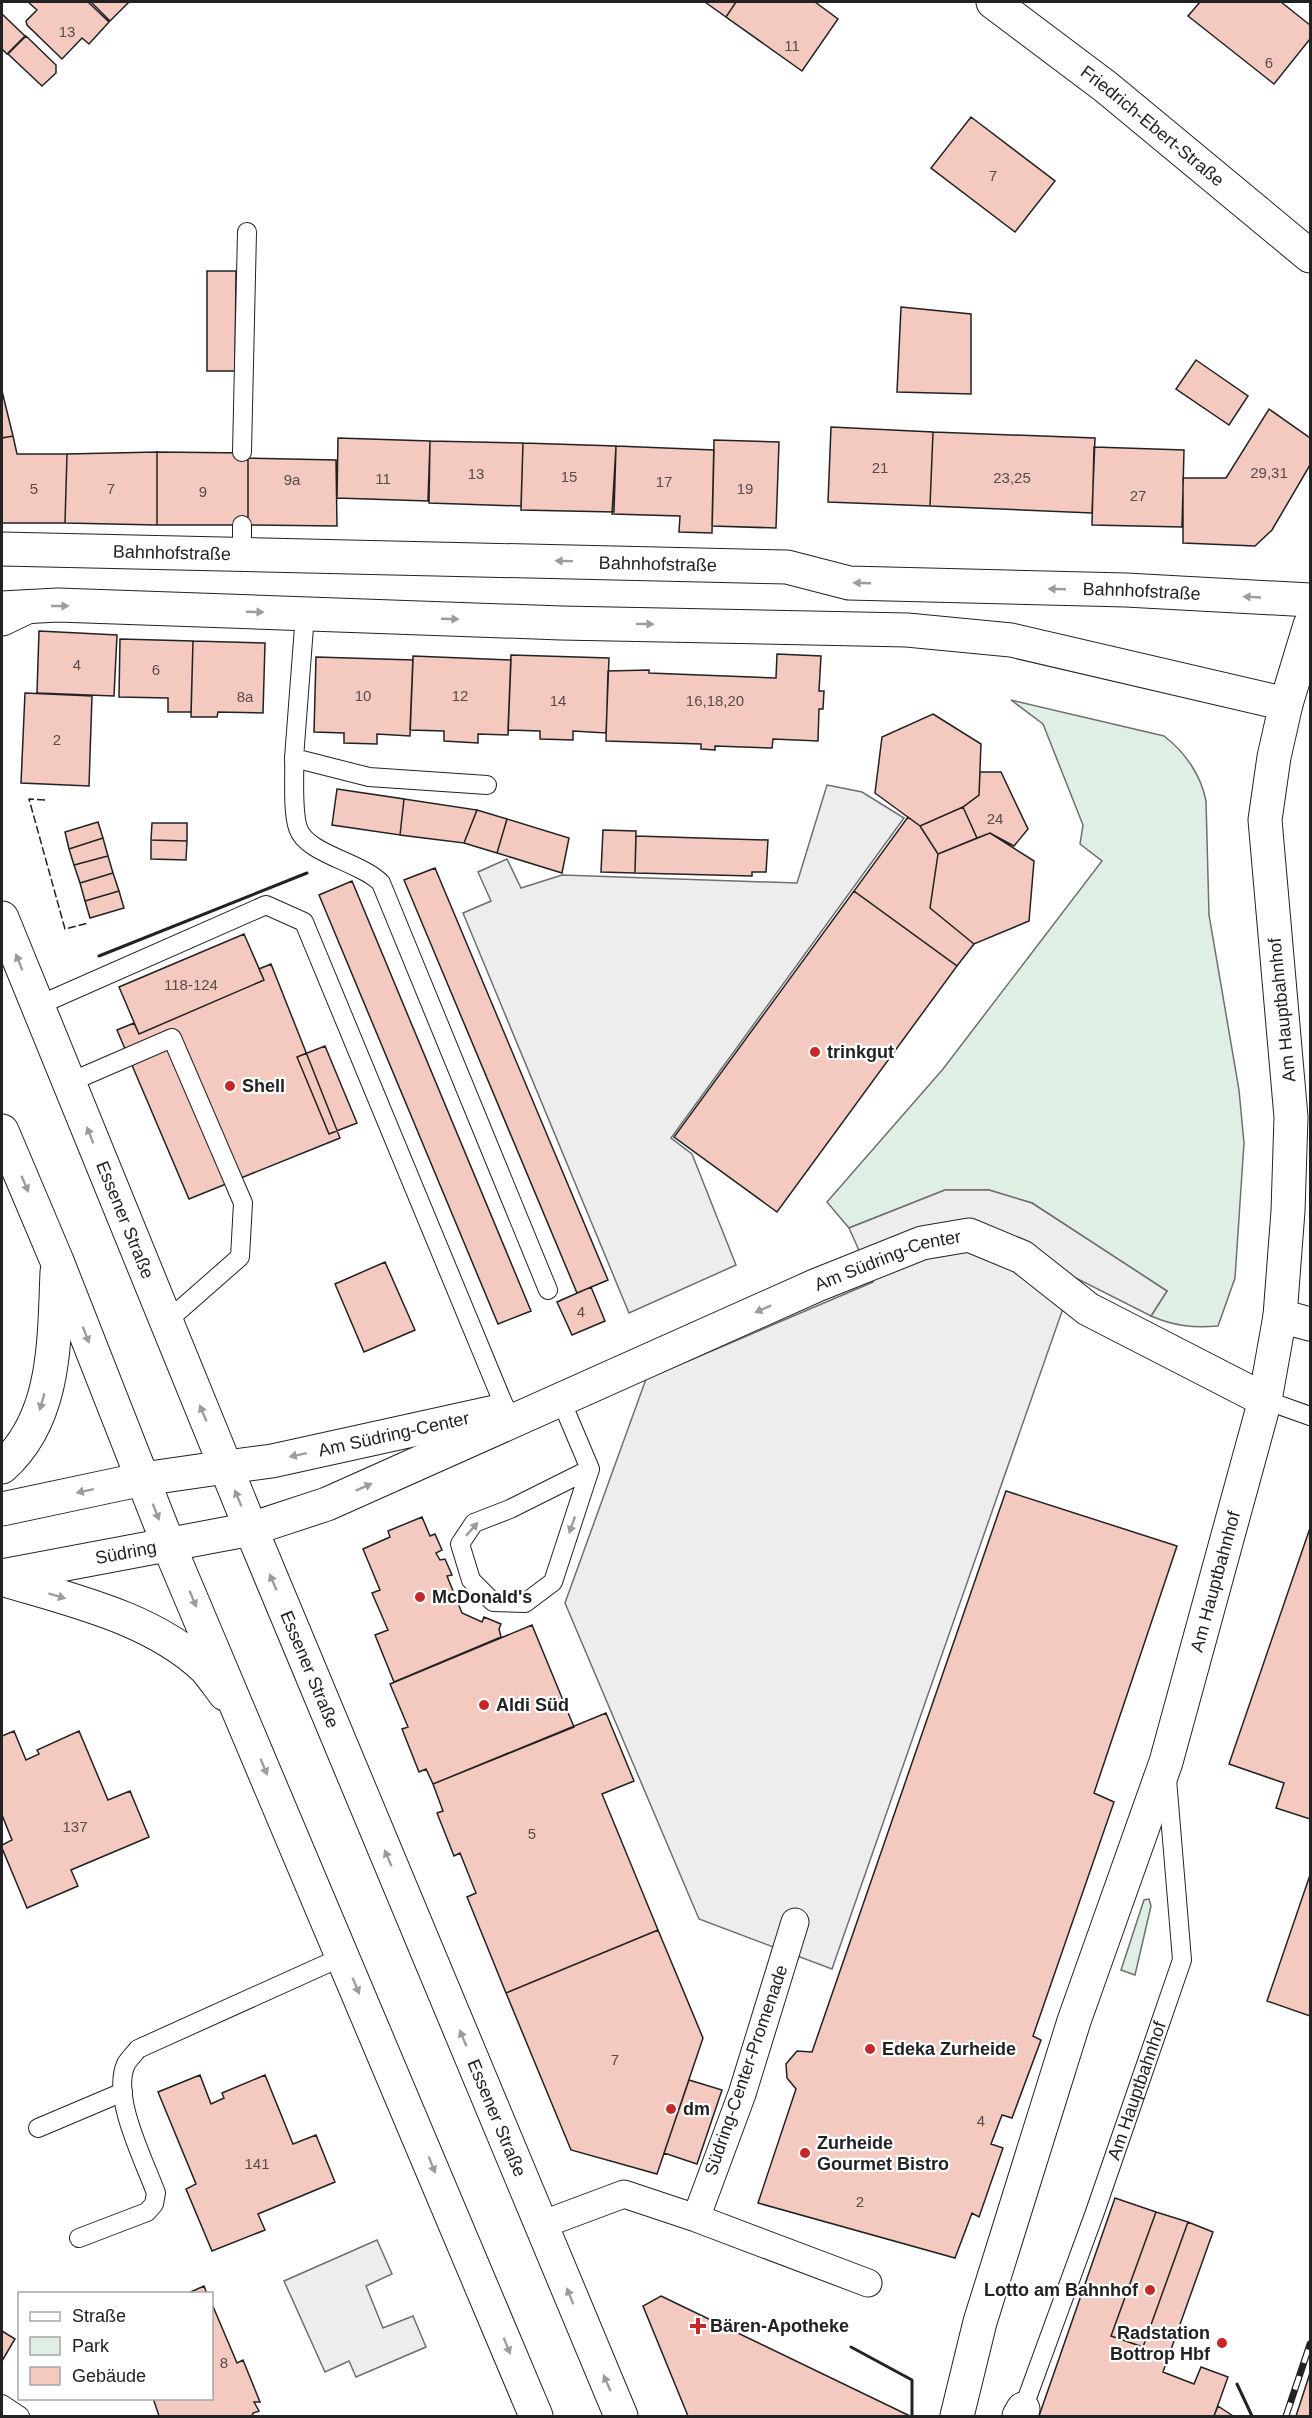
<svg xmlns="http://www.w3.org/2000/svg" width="1312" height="2418" font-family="Helvetica,sans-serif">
	<rect width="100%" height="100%" fill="#fff"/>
	<path fill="#e0efe3" stroke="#6f6f6f" stroke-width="1.5" d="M1011,700L1164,736C1185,752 1201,775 1206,801L1209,915L1239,1090L1244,1143L1235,1278L1218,1326C1193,1328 1174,1326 1151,1316L1167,1291L1032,1203L989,1190H945L849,1228L827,1202L943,1069L1102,861L1080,844L1083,825L1043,724Z
		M1149,1899L1151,1906L1135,1975L1121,1970L1144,1900Z"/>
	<path fill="#ededed" stroke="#6f6f6f" stroke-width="1.5" d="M827,785L862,792L904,818L671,1138L692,1154L736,1265L629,1313L463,913L491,901L478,872L507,859L521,888L562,875L797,883Z
		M945,1190H989L1032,1203L1167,1291L1151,1316L1074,1277L832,1969L699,1919L565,1603L646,1379L873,1282L849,1228Z
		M377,2240L392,2274L366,2286L383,2328L413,2316L426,2347L356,2377L349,2361L325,2372L284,2281Z"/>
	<path fill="#f3c9c0" stroke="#222" stroke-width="1.5" d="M28,2H88L109,22L89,44L82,38L62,59L27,25L26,21L37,10Z
		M91,2H129L110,21Z
		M705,2H736L726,17Z
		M736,2H815L838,19L802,71L726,17Z
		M1200,2H1281L1310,25V39L1274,84L1188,16Z
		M2,14L25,36L7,54L2,49Z
		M26,36L56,65V73L42,86L8,54Z
		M971,117L1055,181L1015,232L931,168Z
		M207,271H236L235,371H207Z
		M901,307L971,314V394L897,392Z
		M1196,360L1248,396L1229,425L1176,389Z
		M2,391L13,436L2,438Z
		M1269,409L1310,438V465L1272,530L1255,546L1183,543V478H1226Z
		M831,427L933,432L930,506L828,502Z
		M933,432L1095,438L1092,513L930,506Z
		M13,436L17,454H67L65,523H2V438Z
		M338,438L430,441L428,501L337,498Z
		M714,440L779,442L776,528L712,526Z
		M430,441L523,443L521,506L429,503Z
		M523,443L616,446L614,512L521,510Z
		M616,446L714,450L712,533L679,532L680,516L612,514Z
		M1094,447L1184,450L1182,527L1092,525Z
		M157,452V525L65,523L67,454Z
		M157,452L248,453V525H157Z
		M248,458L336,460L337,526L248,525Z
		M39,631L117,635L114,696L37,693Z
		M120,639L193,641L191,712H168V698L119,697Z
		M193,641L265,643L263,713L218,712L217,717H191Z
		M777,654L821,656L819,691H824L823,709H819L818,741L773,739L772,748L715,746V750L701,749V744L606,741L608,671L649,670V673L776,678Z
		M511,655L609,658L606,733L573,731V740L540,739V731L508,730Z
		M413,656L511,660L508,735L478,734V743L444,741V731L410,730Z
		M316,657L413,660L410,736L377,734V744L344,743V733L314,732Z
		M25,693L92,696L89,786L21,783Z
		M933,714L981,744L979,795L963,807L920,826L875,793L882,737Z
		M980,772H1001L1028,829L1014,846L990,833L977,838L963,807L979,795Z
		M337,789L404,799L400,835L332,825Z
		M404,799L477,810L464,843L400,835Z
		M963,807L977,838L938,854L920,826Z
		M477,810L507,819L497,853L464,843Z
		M908,817L920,826L938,854L930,908L974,944L957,966L854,891Z
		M507,819L569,838L562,873L497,853Z
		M98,822L103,838L69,849L65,832Z
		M152,823H187V841L151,840Z
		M603,830L636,831L635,873L601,872Z
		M990,833L1034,861L1029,921L974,944L930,908L938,854Z
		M636,836L768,840L766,872H752V876L635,873Z
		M103,838L108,856L74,865L69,849Z
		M151,840L187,841L186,860L151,859Z
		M108,856L113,873L80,883L74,865Z
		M435,868L608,1280L577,1293L404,880Z
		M113,873L119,891L85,901L80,883Z
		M352,881L531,1311L498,1324L319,895Z
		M119,891L124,908L90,918L85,901Z
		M854,891L957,966L777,1212L674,1137Z
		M244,934L264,980L139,1034L119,987Z
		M271,964L340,1138L189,1199L117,1030L134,1023L139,1034L264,980L259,969Z
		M325,1046L357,1123L329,1134L297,1057Z
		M385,1262L415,1330L364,1352L335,1284Z
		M591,1287L605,1321L572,1335L557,1302Z
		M1006,1491L1177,1546L1094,1793L1114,1802L1033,2036L1041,2040L1012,2118L1002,2115L991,2144L1003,2148L979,2217L972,2213L955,2258L758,2203L796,2089L787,2078L786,2064L797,2051L812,2052Z
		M422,1517L430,1536L435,1534L442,1550L436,1553L440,1560L445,1559L452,1575L447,1576L462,1613L482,1622L484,1617L501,1624L499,1629L501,1637L394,1682L375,1635L388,1630L372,1593L380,1590L363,1549L390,1537L388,1531Z
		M1310,1528V1819L1276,1808L1284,1783L1229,1764Z
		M532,1625L574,1727L433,1784L426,1769L419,1772L402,1729L408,1727L390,1684Z
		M606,1713L634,1781L602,1794L658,1930L506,1993L467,1897L476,1893L460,1853L454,1856L437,1813L443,1811L433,1784Z
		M14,1731L26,1760L39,1754L37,1750L79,1731L108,1800L130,1791L149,1837L71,1870L78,1886L27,1908L2,1848V1845L12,1840L2,1815V1736Z
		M1310,1875V2016L1267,2001Z
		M658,1930L703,2038L657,2174L571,2150L506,1993Z
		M200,2075L211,2104L224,2098L222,2093L265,2075L293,2144L316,2135L335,2182L258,2214L265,2230L212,2251L186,2189L196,2184L158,2092Z
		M689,2080L722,2090L697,2164L664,2153Z
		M1115,2198L1156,2212L1111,2336L1143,2347L1188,2222L1213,2232L1163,2372L1194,2384L1201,2367L1228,2377L1214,2416H1039Z
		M1156,2212L1188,2222L1143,2347L1111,2336Z
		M204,2286L207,2294H186Z
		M661,2296L910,2416H688L643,2306Z
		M212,2304L237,2363L243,2360L260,2402H254L259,2411L253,2413L252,2416H159L153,2398H212Z
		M2,2331L15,2339L2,2361Z
		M1310,2373V2416H1296Z
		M1218,2406L1233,2416H1214Z"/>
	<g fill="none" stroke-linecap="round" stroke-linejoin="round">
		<defs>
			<g id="service">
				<path d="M242,452L247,232"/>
				<path d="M242,553V525"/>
				<path d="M305,614L294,758L369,777L487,785"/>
				<path d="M294,758C295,778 292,810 298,828C306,854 361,862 381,883L548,1290"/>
				<path d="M37,1006L266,905L304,922L506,1410"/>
				<path d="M68,1083L172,1038L243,1203L240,1257L166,1322"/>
				<path d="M560,1398L590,1469L553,1582L525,1603L493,1602L471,1580L460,1544L474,1523L510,1509L590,1469"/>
				<path d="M1265,1400L1310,1416"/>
				<path d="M38,2128L123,2092"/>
				<path d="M79,2238L147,2212L154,2204L156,2193C144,2160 111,2097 126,2064C129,2059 134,2054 138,2049L344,1956"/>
				<path d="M2,2404L20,2416"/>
				<path id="s1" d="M1023,2409L1095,2212L1182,1960L1167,1779"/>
			</g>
			<path id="pedestrian" d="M795,1922L742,2094L696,2218L868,2283
				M541,2225L624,2194L696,2218"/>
			<g id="minor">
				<path id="s2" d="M993,2L1106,87L1310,256"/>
				<path id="s3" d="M2,549L787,567L849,583L1126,590L1310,600"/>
				<path d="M2,608L58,605L561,623L907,630L1011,640L1286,704"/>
				<path d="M1280,1316L1310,1324"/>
				<path id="s4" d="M226,1467L272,1461L499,1411"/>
				<path id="s5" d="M251,1529L327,1504L817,1285L922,1243L969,1235L1022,1257L1088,1309L1265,1400"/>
				<path id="s6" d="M957,2416L980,2322L1074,2021L1166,1762L1265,1400L1280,1316L1288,1211L1291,1117L1265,820L1274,757L1286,704L1310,625"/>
				<path d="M1019,2416L1023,2409"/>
			</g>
			<g id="secondary">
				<path d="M2,1509L143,1479L226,1467"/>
				<path id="s7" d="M2,1576L251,1529"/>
			</g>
			<g id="primary">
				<path d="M2,619L27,607"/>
				<path id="s8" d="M2,918L251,1529L621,2416"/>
				<path d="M2,1131L57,1261L169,1546L536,2416"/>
				<path d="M2,1467C57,1418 54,1340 57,1272"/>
				<path d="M2,1579C70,1600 151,1617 205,1668C212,1676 218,1685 225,1694"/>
			</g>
		</defs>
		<use href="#service" stroke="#222" stroke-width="20"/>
		<use href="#pedestrian" stroke="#222" stroke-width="29"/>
		<use href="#minor" stroke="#222" stroke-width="35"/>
		<use href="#secondary" stroke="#222" stroke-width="35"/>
		<use href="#primary" stroke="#222" stroke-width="35"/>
		<use href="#service" stroke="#fff" stroke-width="18"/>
		<use href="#pedestrian" stroke="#fff" stroke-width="27"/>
		<use href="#minor" stroke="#fff" stroke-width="33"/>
		<use href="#secondary" stroke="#fff" stroke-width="33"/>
		<use href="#primary" stroke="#fff" stroke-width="33"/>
		<defs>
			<path id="rail" d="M1286,2416L1310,2344"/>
		</defs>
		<use href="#rail" stroke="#222" stroke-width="7"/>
		<use href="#rail" stroke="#fff" stroke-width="4.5" stroke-dasharray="14" stroke-linecap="butt"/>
		<path stroke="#222" stroke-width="1.5" stroke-dasharray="8 3" stroke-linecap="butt" d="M45,800L29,799L65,929L88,923"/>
		<path stroke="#222" stroke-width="3" d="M99,956L307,873
			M851,2347L912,2380V2416
			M1237,2384L1252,2416"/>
	</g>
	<defs><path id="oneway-solid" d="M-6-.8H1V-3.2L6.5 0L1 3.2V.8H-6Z" transform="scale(1.5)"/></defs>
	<g fill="#9c9c9c">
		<use href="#oneway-solid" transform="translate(564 561) rotate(-179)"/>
		<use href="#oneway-solid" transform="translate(862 583) rotate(-178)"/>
		<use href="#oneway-solid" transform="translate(1057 589) rotate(-178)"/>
		<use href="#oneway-solid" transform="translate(1252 597) rotate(-177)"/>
		<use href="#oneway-solid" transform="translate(60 606)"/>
		<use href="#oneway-solid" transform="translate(255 612) rotate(2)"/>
		<use href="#oneway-solid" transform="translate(450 619) rotate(2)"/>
		<use href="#oneway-solid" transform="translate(645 624) rotate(1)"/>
		<use href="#oneway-solid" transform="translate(19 962) rotate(-112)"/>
		<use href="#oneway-solid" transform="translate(90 1135) rotate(-112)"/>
		<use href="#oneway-solid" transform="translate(25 1184) rotate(67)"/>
		<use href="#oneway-solid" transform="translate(763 1309) rotate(156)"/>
		<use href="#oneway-solid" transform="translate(86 1335) rotate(69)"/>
		<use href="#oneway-solid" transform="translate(42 1402) rotate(106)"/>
		<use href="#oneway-solid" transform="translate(203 1413) rotate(-113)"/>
		<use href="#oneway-solid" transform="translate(298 1455) rotate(168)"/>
		<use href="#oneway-solid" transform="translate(364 1487) rotate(-24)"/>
		<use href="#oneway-solid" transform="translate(85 1491) rotate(168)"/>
		<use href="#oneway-solid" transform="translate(238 1498) rotate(-112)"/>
		<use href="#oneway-solid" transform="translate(156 1512) rotate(68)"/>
		<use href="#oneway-solid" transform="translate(572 1525) rotate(109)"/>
		<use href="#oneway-solid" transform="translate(472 1529) rotate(-48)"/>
		<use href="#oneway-solid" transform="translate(273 1582) rotate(-113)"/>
		<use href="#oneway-solid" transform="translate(57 1596) rotate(17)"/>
		<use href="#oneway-solid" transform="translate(193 1599) rotate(67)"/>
		<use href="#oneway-solid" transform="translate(264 1767) rotate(67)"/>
		<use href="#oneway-solid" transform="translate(388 1858) rotate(-113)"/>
		<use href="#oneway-solid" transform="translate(356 1986) rotate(67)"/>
		<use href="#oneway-solid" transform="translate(463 2038) rotate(-113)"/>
		<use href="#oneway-solid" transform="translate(432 2165) rotate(68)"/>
		<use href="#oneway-solid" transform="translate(570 2296) rotate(-112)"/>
		<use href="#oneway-solid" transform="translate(507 2346) rotate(68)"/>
		<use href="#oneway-solid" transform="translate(607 2383) rotate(-114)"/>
	</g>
	<g fill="#c62828" stroke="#fff" stroke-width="2">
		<circle cx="815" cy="1052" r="6"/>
		<circle cx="230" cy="1086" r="6"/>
		<circle cx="420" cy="1597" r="6"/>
		<circle cx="484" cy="1705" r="6"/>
		<circle cx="870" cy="2049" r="6"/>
		<circle cx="671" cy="2109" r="6"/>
		<circle cx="805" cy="2153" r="6"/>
		<circle cx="1150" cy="2290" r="6"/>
		<path d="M695 2317h6v6h6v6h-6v6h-6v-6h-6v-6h6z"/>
		<circle cx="1222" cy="2343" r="6"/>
	</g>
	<g text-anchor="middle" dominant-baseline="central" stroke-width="4.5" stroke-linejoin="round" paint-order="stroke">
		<g font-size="15" fill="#564c4a">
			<text x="67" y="31">13</text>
			<text x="792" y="45">11</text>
			<text x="1269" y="62">6</text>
			<text x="993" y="175">7</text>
			<text x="880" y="467">21</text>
			<text x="1269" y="472">29,31</text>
			<text x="476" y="473">13</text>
			<text x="569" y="476">15</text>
			<text x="1012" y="477">23,25</text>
			<text x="383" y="478">11</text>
			<text x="292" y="479">9a</text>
			<text x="664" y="481">17</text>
			<text x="34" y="488">5</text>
			<text x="111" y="488">7</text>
			<text x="745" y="488">19</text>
			<text x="203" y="491">9</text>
			<text x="1138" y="495">27</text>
			<text x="77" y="664">4</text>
			<text x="156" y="669">6</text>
			<text x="363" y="695">10</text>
			<text x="460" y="695">12</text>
			<text x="245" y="696">8a</text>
			<text x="558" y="700">14</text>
			<text x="715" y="700">16,18,20</text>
			<text x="57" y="739">2</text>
			<text x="995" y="818">24</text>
			<text x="191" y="984">118-124</text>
			<text x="581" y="1311">4</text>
			<text x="75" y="1826">137</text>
			<text x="532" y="1833">5</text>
			<text x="615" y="2059">7</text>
			<text x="981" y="2120">4</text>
			<text x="257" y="2163">141</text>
			<text x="860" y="2201">2</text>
			<text x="224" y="2362">8</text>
		</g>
		<g font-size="18" fill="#222" stroke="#fff">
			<text stroke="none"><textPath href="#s2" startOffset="202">Friedrich-Ebert-Straße</textPath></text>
			<text stroke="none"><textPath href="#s3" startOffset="170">Bahnhofstraße</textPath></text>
			<text stroke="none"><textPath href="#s3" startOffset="656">Bahnhofstraße</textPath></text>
			<text stroke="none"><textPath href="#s3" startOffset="1142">Bahnhofstraße</textPath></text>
			<text transform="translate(1282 1010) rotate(-96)">Am Hauptbahnhof</text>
			<text stroke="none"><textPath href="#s8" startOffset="326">Essener Straße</textPath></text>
			<text stroke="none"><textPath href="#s5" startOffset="692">Am Südring-Center</textPath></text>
			<text stroke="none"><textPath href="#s4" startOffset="171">Am Südring-Center</textPath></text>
			<text stroke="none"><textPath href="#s7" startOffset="126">Südring</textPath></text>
			<text stroke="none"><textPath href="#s6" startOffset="874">Am Hauptbahnhof</textPath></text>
			<text stroke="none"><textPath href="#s8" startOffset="812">Essener Straße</textPath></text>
			<text transform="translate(746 2070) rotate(-71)">Südring-Center-Promenade</text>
			<text stroke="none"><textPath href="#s1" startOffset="338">Am Hauptbahnhof</textPath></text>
			<text stroke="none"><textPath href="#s8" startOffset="1298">Essener Straße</textPath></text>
		</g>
		<g font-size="18" font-weight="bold" fill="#222" stroke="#fff" text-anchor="start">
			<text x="827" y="1052">trinkgut</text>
			<text x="242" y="1086">Shell</text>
			<text x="432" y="1597">McDonald's</text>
			<text x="496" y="1705">Aldi Süd</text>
			<text x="882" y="2049">Edeka Zurheide</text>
			<text x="683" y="2109">dm</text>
			<text x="817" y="2143">Zurheide<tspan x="817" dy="21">Gourmet Bistro</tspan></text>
			<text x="1138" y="2290" text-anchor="end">Lotto am Bahnhof</text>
			<text x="710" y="2326">Bären-Apotheke</text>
			<text x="1210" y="2333" text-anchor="end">Radstation<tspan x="1210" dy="21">Bottrop Hbf</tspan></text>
		</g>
	</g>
	<rect width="1312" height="2418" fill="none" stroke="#222222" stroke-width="6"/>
	<rect x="18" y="2292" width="195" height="108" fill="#ffffff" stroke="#a7a7a7" stroke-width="1.5"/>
	<rect x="30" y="2312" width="30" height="9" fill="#ffffff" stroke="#a7a7a7" stroke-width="1.5"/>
	<text x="72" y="2322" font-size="18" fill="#222222">Straße</text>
	<rect x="30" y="2337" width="30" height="18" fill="#e0efe3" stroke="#a7a7a7" stroke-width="1.5"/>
	<text x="72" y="2352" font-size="18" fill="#222222">Park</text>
	<rect x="30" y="2367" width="30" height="18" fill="#f3c9c0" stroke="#a7a7a7" stroke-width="1.5"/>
	<text x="72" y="2382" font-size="18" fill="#222222">Gebäude</text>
</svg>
